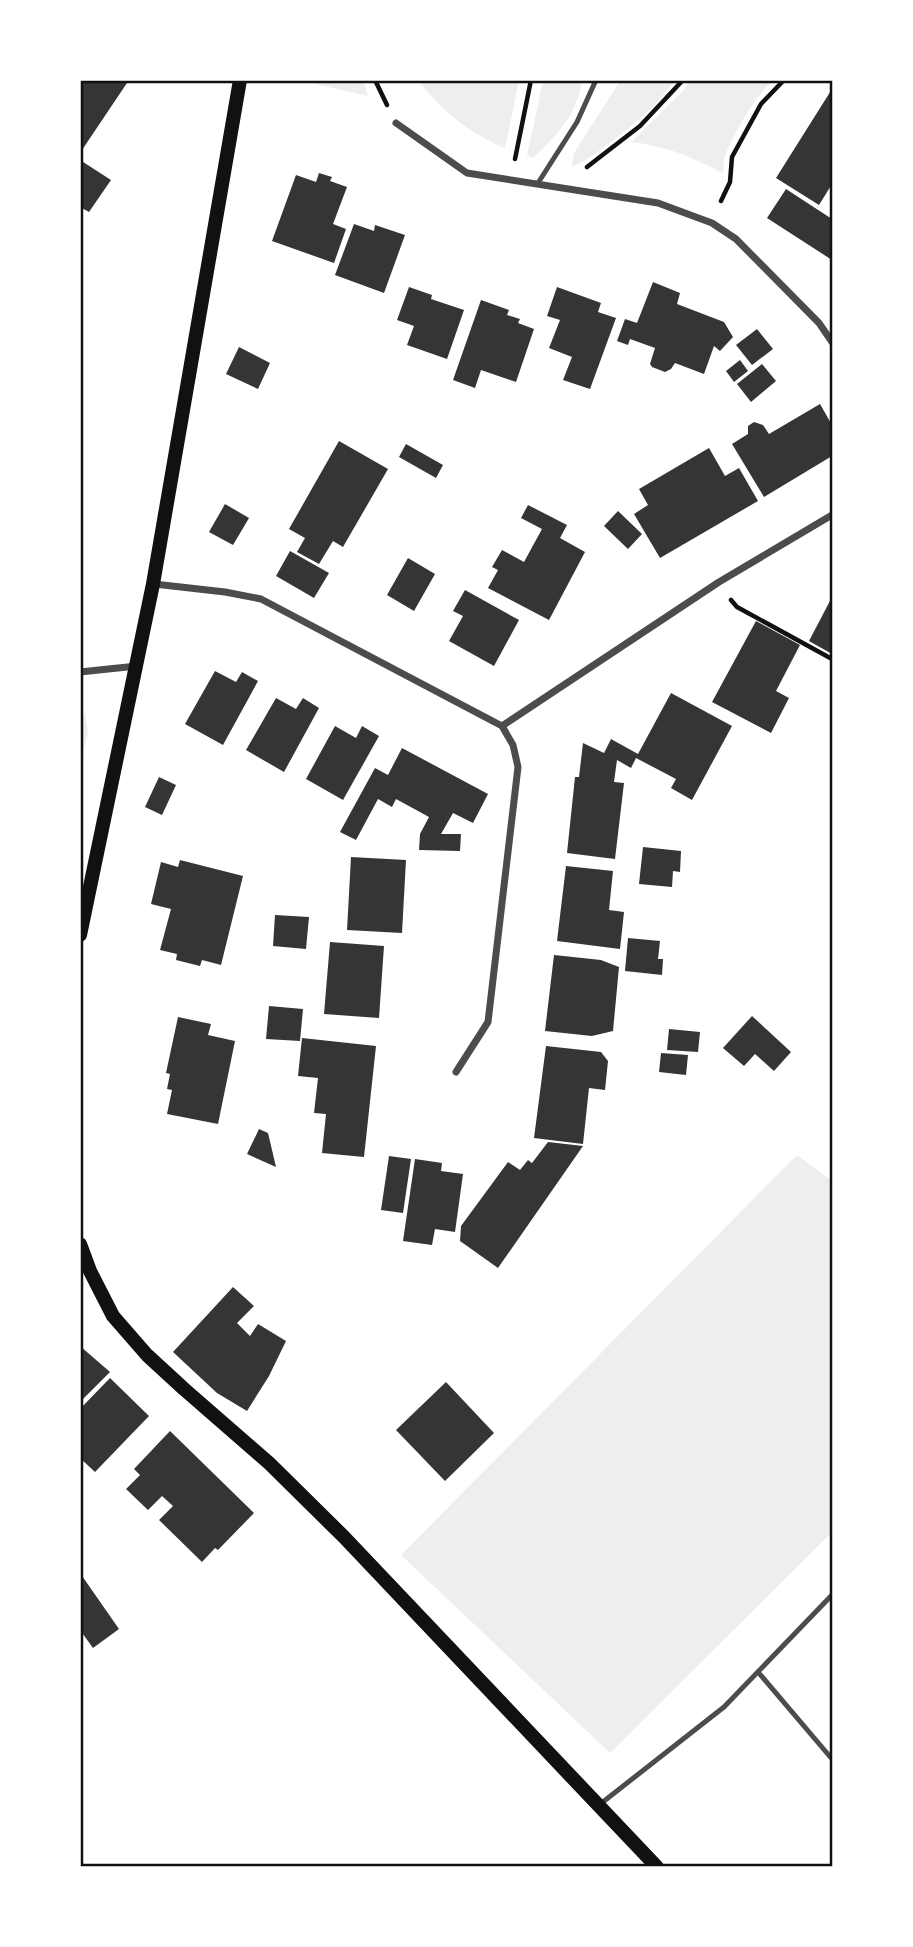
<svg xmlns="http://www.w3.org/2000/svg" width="913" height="1947" font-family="'Work Sans',sans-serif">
	<rect width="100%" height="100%" fill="#fff"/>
	<path fill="#eee" d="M691,80L772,81C754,99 734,132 725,156C723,161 724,167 723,173C691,157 667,146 631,142L684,90Z
		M303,81H363L368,96Z
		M419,81H519L505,148C472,135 440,110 419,81Z
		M543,81H582C576,116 558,134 533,158L527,156Z
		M620,81H675C669,88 663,95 657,102C644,117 589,163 572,166L574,153Z
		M81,712L85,715L88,731L81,763Z
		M797,1155L832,1181V1532L610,1753L401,1555Z"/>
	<path fill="#353535" d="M80,80H129L80,153Z
		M832,89V184L819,205L776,178Z
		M80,160L111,180L89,212L80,207Z
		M319,173L332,177L330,181L347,187L333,224L346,229L334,263L272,241L296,175L316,182Z
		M786,189L832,219V260L767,218Z
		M354,224L374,231L375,225L405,235L384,293L335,275Z
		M653,282L680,293L677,304L724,322L733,337L720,351L714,346L704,374L675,363L671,369L665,372L652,367L650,364L655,348L630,339L628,345L617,341L625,319L637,323Z
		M409,287L432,295L431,299L464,310L447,359L407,345L414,326L397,320Z
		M557,287L601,303L598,312L616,318L590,389L563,380L572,357L549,348L560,320L547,316Z
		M481,300L509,310L507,315L520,319L518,323L534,329L516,382L481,370L475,388L453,380Z
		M757,329L773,349L752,365L736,345Z
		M239,347L270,363L258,389L226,374Z
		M740,360L748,371L734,382L726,371Z
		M762,364L776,381L751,402L737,384Z
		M820,404L832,425V456L764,497L732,444L748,434V426L754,422L763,425L769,434Z
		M339,441L388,469L343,547L333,541L319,564L297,552L305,538L289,529Z
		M406,444L443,465L436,478L399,457Z
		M709,448L725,476L739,468L758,501L660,558L634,514L648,505L639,489Z
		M225,504L249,518L233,545L209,532Z
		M528,505L567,525L560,538L585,552L549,620L488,588L498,570L492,567L502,550L524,562L542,529L521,518Z
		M618,511L642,534L628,549L604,526Z
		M290,551L329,573L314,598L276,576Z
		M408,558L435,574L414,611L387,595Z
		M465,590L519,620L494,666L449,641L463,616L453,611Z
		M832,597V654L809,641Z
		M756,621L800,645L776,691L789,698L771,733L712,702Z
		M215,671L236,682L242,672L258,681L223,745L185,724Z
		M671,693L732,726L692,800L671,788L676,779L636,758L631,768L617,760L614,782L624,783L615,859L567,853L575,777H579L583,743L604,753L611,739L638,754Z
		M276,698L296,709L303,698L319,708L284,772L246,750Z
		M335,726L356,738L362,726L379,736L343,800L306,779Z
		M402,748L488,794L473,823L453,813L441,834H461L460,851L419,850L420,834L429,817L396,799L392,807L378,799L356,840L340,832L375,768L388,775Z
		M159,777L176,785L162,815L145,807Z
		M643,847L681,851L680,872L673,871L672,887L639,884Z
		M351,857L406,860L402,933L347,930Z
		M180,860L243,876L221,965L202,960L200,966L176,960L177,954L160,950L171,909L151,904L161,862L178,867Z
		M566,866L613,871L609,910L624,912L620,949L557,941Z
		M275,915L309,917L306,949L273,946Z
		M628,938L660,941L658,959H663L662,975L625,971Z
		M330,942L384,946L379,1018L324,1014Z
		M554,955L601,960L619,967L613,1031L592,1036L545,1031Z
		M269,1006L303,1009L300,1041L266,1039Z
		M752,1016L791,1052L774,1071L755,1054L744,1066L723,1048Z
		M178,1017L211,1024L208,1035L235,1041L218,1124L167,1114L172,1090L167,1089L170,1074L166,1073Z
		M669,1029L700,1032L698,1052L667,1050Z
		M302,1038L376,1046L364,1157L322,1153L326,1114L314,1113L318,1078L298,1076Z
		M546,1046L601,1052L608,1061L605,1090L589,1088L583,1144L534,1138Z
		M661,1053L688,1055L686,1075L659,1072Z
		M259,1129L268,1133L276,1167L247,1154Z
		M548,1142L583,1146L498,1268L460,1241L461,1226L508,1162L520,1170L528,1160L532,1163Z
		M389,1156L411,1159L403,1213L381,1210Z
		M415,1159L442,1163L441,1171L463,1174L455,1232L435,1229L432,1245L403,1241Z
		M233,1287L254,1306L237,1323L250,1336L258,1324L286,1341L269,1376L247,1411L217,1393L173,1352Z
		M80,1346L110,1372L80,1402Z
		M110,1378L149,1416L95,1472L80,1458V1409Z
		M446,1382L494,1433L445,1481L396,1430Z
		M170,1431L254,1513L218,1550L215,1548L202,1562L159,1520L173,1506L162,1496L148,1510L126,1489L140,1475L134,1469Z
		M80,1573L119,1629L93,1648L80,1630Z"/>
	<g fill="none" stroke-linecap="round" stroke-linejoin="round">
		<path stroke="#111" stroke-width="4.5" d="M375,80L387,105
			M515,159L531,80
			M587,167L640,126L683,80
			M721,201L730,182L732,157L761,104L784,80
			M731,600L737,607L832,659"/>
		<path stroke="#4c4c4c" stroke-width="5" d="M538,183L577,122L596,80
			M758,1672L832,1759
			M599,1805L724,1707L832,1595"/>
		<path stroke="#4c4c4c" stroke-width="7" d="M396,123L467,173L658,203L712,223L736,239L819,323L832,342
			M154,584L225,592L261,599L502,726L513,745L518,767L488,1022L456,1072
			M80,672L137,666
			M502,726L719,582L832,515"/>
		<path stroke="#111" stroke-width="14" d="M80,935L153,584L240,80
			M80,1244L90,1271L113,1316L147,1355L184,1389L269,1463L344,1537L657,1867"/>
	</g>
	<rect width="913" height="1947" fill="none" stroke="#ffffff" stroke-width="164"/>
	<rect x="82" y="82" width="749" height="1783" fill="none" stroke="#111" stroke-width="2.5"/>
</svg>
